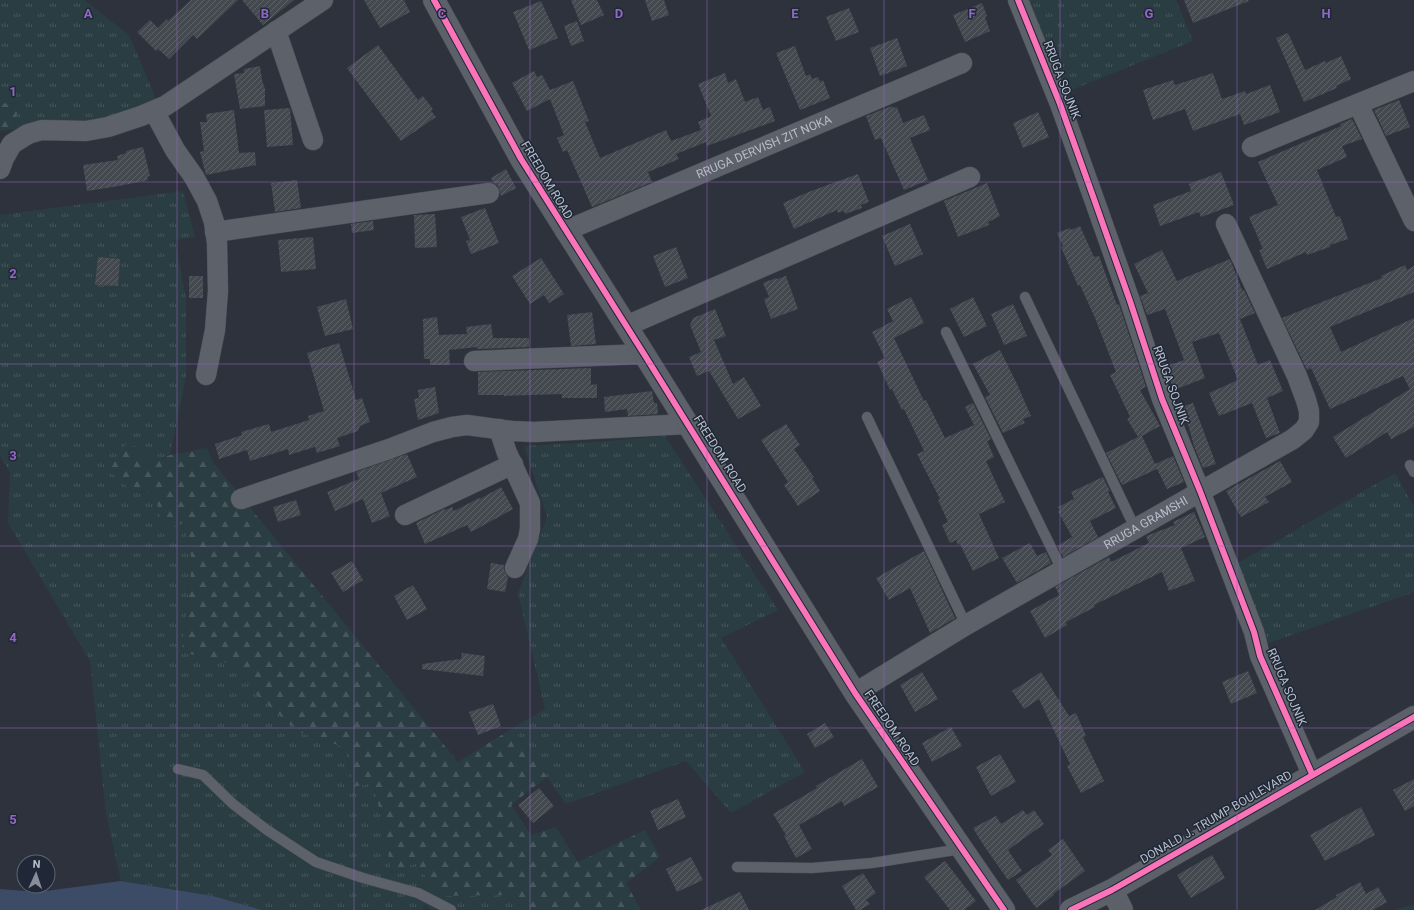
<svg xmlns="http://www.w3.org/2000/svg" width="1414" height="910" font-family="Roboto,sans-serif">
	<defs>
		<pattern id="grass-tufts" width="24" height="20" patternUnits="userSpaceOnUse"><rect width="24" height="20" fill="#2a3d42"/><path d="M3 7l-1-3M5 7V3M7 7l1-3M15 17l-1-3M17 17v-4M19 17l1-3" fill="none" stroke="#47575c"/></pattern>
		<pattern id="forest-firs" width="22" height="20" patternUnits="userSpaceOnUse"><rect width="22" height="20" fill="#2a3d42"/><path d="M5 1l3.5 6h-7zM16 11l3.5 6h-7z" fill="#47575c"/></pattern>
		<pattern id="building-hatch" width="6" height="6" patternUnits="userSpaceOnUse"><rect width="6" height="6" fill="#444950"/><path d="M-1 1l2-2M0 6l6-6M5 7l2-2" fill="none" stroke="#5d6168"/></pattern>
	</defs>
	<rect width="100%" height="100%" fill="#2d323c"/>
	<path fill="url(#grass-tufts)" d="M0,0H84L129,35L159,106L60,130L15,129L18,104L0,103Z
		M1026,0H1176L1193,41L1064,93Z
		M183,191L195,237L175,240L186,298V376L170,455L148,463L131,490L155,493L185,522L192,562L182,652L239,666L253,692L299,732L346,748L353,786L374,783L392,873L416,863L440,896L505,895L526,910H431L424,905L423,910H262L213,896L121,881L106,814L90,661L8,523L10,472L0,456V215Z
		M665,436L778,610L721,638L805,772L731,813L686,761L566,804L513,728L545,709L518,593L547,517L524,446L598,442Z
		M1395,473L1414,507V592L1266,644L1238,563Z
		M1414,904V910H1394L1411,905Z"/>
	<path fill="url(#forest-firs)" d="M0,103L18,104L15,129L0,131Z
		M129,439L148,463L170,455L207,448L212,461L458,762L513,728L547,777L511,805L531,835L556,827L578,862L645,830L660,857L626,883L641,910H526L505,895L440,896L416,863L392,873L374,783L353,787L346,748L299,732L253,692L239,666L182,652L192,562L185,522L163,531L155,493L131,490L109,471Z"/>
	<path fill="#3c4b66" d="M121,881L213,896L262,910H0V889L38,892Z"/>
	<path fill="url(#building-hatch)" d="M191,0H238L197,39L193,35L169,59L158,49L156,51L137,32L150,20L158,28L167,19L168,21Z
		M242,0H294L263,25Z
		M364,0H404L410,12L380,28Z
		M571,0H597L604,15L581,25Z
		M645,0H664L669,15L652,21Z
		M1184,0H1248L1249,1L1193,23Z
		M541,1L558,38L529,50L513,12Z
		M982,3L987,16L985,17L990,31L965,42L953,15Z
		M849,8L859,32L836,41L826,17Z
		M577,21L584,41L571,46L564,26Z
		M1288,33L1305,70L1325,61L1326,63L1341,56L1351,79L1336,86L1337,88L1304,102L1276,38Z
		M897,38L907,66L880,76L870,48Z
		M378,45L418,100L423,96L433,109L431,111L436,117L401,141L347,68Z
		M795,46L806,76L810,74L812,79L818,77L820,82L823,80L830,98L800,110L776,53Z
		M260,66L262,80L265,89V106L240,109L234,74L244,73V69Z
		M534,71L537,77L542,75L550,90L573,81L589,121L585,122L600,158L666,130L671,141L701,130L698,122L711,116L698,84L725,73L728,83L736,79L745,102L758,97L763,110L770,107L775,121L707,146L706,142L676,154L679,159L648,172L652,182L592,207L567,150L563,152L557,138L564,135L550,99L527,111L512,83Z
		M1213,73L1222,99L1245,91L1246,94L1270,85L1280,112L1244,125L1240,114L1193,131L1185,109L1153,120L1143,90L1173,80L1175,85Z
		M1399,100L1410,127L1386,136L1374,110Z
		M892,106L893,108L897,107L903,123L924,115L930,130L910,138L928,180L904,190L881,138L875,140L866,116Z
		M290,108L293,145L267,147L264,110Z
		M234,110L239,153L255,152L256,165L206,175L200,152L204,151L200,122H207L206,114Z
		M1038,112L1049,137L1023,148L1013,123Z
		M1352,119L1362,139L1342,146L1347,157L1317,170L1336,217L1340,216L1348,239L1330,245V247L1307,255L1306,252L1267,269L1259,250L1263,249L1249,217L1278,205L1258,162L1341,126L1340,124Z
		M143,147L150,176L147,177L148,180L119,186L87,191L83,165L118,160L117,156L126,153V151Z
		M506,169L516,188L501,196L498,186L494,183L491,178Z
		M1221,172L1234,205L1201,217L1199,212L1160,226L1153,205L1191,191L1189,184Z
		M858,174L869,202L861,205L862,208L845,214L844,211L838,213L837,210L794,229L783,203L811,191Z
		M297,180L301,208L275,212L271,183Z
		M987,183L1000,216L988,222L989,225L958,237L944,201Z
		M485,208L499,243L471,254L466,241L470,240L461,217Z
		M435,214L437,247L415,248L414,215Z
		M373,221L374,230L352,233L351,224Z
		M910,224L923,254L895,266L882,236Z
		M1080,226L1094,257L1099,256L1117,305L1119,304L1146,387L1140,390L1160,426L1142,436L1157,468L1155,464L1173,456L1184,482L1167,489L1157,469L1122,485L1106,453L1138,437L1127,419L1130,417L1110,375L1116,372L1095,318L1080,285L1078,286L1061,247L1063,246L1057,233L1070,228L1071,230Z
		M313,237L316,269L281,272L278,240Z
		M676,247L688,278L665,287L653,256Z
		M1162,250L1177,281L1230,259L1242,290H1244L1255,313L1240,319L1258,365L1270,360L1283,391L1267,398L1280,433L1266,438L1252,403L1219,416L1209,393L1238,380L1219,333L1192,342L1205,378L1174,390L1165,367L1184,360L1165,309L1147,315L1140,296L1148,293L1134,264Z
		M98,257L120,259L118,286L95,285Z
		M541,258L564,294L549,303L544,295L530,304L512,276Z
		M1405,265L1407,270L1414,266V292L1330,327L1341,352L1414,318V427L1391,439L1387,432L1346,458L1333,437L1410,389L1403,376L1330,409L1311,368L1307,370L1282,318L1382,278L1381,276Z
		M189,276H203V298H189Z
		M786,276L798,309L771,319L764,299L769,297L763,283L776,278L777,279Z
		M911,297L924,323L894,338L924,401L926,400L945,438L974,425L965,407L973,403L991,439L987,441L994,457L986,461L1005,502L979,514L999,558L973,571L960,544L958,545L956,540L950,543L942,525L948,522L938,500L940,499L917,454L924,451L904,409L902,410L892,389L890,390L877,362L885,358L872,332L893,321L887,309Z
		M973,297L987,326L964,337L950,309Z
		M346,299L353,329L325,336L317,307Z
		M1013,304L1027,336L1004,345L991,314Z
		M715,309L726,336L714,340L733,384L744,377L761,406L738,419L709,371L697,376L689,357L701,352L690,325L693,318Z
		M592,312L596,344L571,346L567,315Z
		M437,317L439,335L467,334L466,327L491,324L493,338H529V347L477,349V347L449,350L450,365H430V359H424L423,319Z
		M339,343L356,400L362,398L370,422L360,426L358,431L337,438L340,446L317,453L315,447L289,455L288,449L250,461L247,450L219,459L215,444L242,435L241,432L269,424L271,432L309,420L308,416L324,411L307,353Z
		M1000,350L1017,384L1031,416L1023,419L1025,423L1003,433L985,397L990,395L973,364Z
		M591,368V385L597,384V398H562V394L504,396V395H478V372Z
		M435,387L439,413L418,420L414,399L419,398L418,390Z
		M652,391L654,403H657L658,414L628,416L627,409L605,412L604,397Z
		M1193,403L1216,464L1203,468L1194,446L1183,406Z
		M786,424L800,445L794,449L814,477L812,478L820,491L798,506L784,485L788,482L761,440Z
		M407,454L417,477L381,493L390,516L372,523L363,499L335,511L327,492L359,479L356,472Z
		M1280,461L1292,482L1265,497L1269,502L1241,517L1226,491Z
		M1103,477L1110,491L1108,492L1116,508L1090,521L1098,537L1063,557L1057,546L1072,537L1058,511L1060,510L1058,507L1074,499L1071,492Z
		M501,487L513,509L471,532L467,525L425,544L416,523L444,509L445,510L452,507L454,511L479,498L480,499Z
		M296,500L301,515L278,522L273,507Z
		M1194,512L1205,537L1181,548L1195,581L1169,591L1162,572L1094,605L1095,607L1066,622L1067,625L1045,638L1030,611L1059,595L1055,587L1109,557L1111,562L1149,543L1146,536L1175,525L1173,522Z
		M1030,543L1037,556L1046,552L1051,563L1017,583L1002,558Z
		M924,551L955,618L930,633L910,588L889,600L876,578Z
		M352,561L363,580L343,592L331,573Z
		M491,563L504,565V570L508,577L505,592L487,589Z
		M413,585L427,609L407,620L394,596Z
		M462,653L485,656L483,676L422,669V664L461,659Z
		M1248,671L1257,693L1231,704L1222,682Z
		M922,672L938,699L915,712L900,685Z
		M1041,672L1069,716L1076,713L1086,736L1083,737L1104,781L1081,793L1067,766L1070,764L1039,699L1024,709L1012,691Z
		M493,704L501,726L478,735L469,712Z
		M825,723L834,737L815,748L807,734Z
		M951,727L962,746L932,762L922,743Z
		M1000,754L1016,782L991,796L976,767Z
		M862,759L878,787L844,806L842,801L799,825L812,849L796,858L784,836L786,835L773,814L817,788L816,786Z
		M1414,779V806L1405,811L1393,790Z
		M539,788L554,806L533,823L518,805Z
		M678,799L686,817L658,830L650,811Z
		M1361,807L1375,835L1325,861L1310,835Z
		M1023,810L1027,815L1034,810L1044,824L1008,850L1022,871L1008,880L982,843L973,828L996,816L1001,824Z
		M1063,839L1085,871L1053,894L1054,895L1036,908L1016,880L1052,855L1048,850Z
		M1212,855L1225,878L1191,898L1177,875Z
		M691,857L703,880L677,892L666,869Z
		M945,861L976,901L964,910H950L924,877Z
		M863,873L876,893L866,900L870,904L860,910H856L842,886Z
		M1360,882L1366,894L1378,887L1387,902L1373,910H1315L1337,897L1336,895Z
		M740,892L749,910H701Z"/>
	<g fill="none" stroke-linecap="round" stroke-linejoin="round">
		<defs>
			<path id="lane" d="M1025,297L1135,528
				M946,332L1062,570
				M867,417L966,625
				M1410,465L1414,472
				M178,769L203,775L233,804L267,830L316,862L363,878L418,893L451,910
				M737,867L812,868L872,863L961,849"/>
			<g id="street">
				<path d="M1018,0L1060,104L1094,199L1130,301L1162,399L1200,491L1254,632L1260,656L1312,774"/>
				<path d="M276,31L313,140"/>
				<path d="M1358,104L1414,221"/>
				<path d="M154,111L175,150L194,177L207,201L214,222L217,243L218,291L215,330L206,375"/>
				<path d="M1252,147L1414,81"/>
				<path d="M0,169L4,158L12,144L28,134L42,130L86,131L108,127L141,116L165,106L323,0"/>
				<path id="s1" d="M565,231L962,63"/>
				<path d="M215,232L489,193"/>
				<path d="M626,326L970,177"/>
				<path d="M474,361L644,354"/>
				<path d="M499,429L507,453L530,503V529L528,539L515,568"/>
				<path d="M241,499L389,449L433,432L452,427L467,425L512,431L534,432L688,424"/>
				<path d="M405,515L513,464"/>
				<path id="s2" d="M855,693L966,625L1293,439L1304,430L1309,422V411L1306,400L1297,376L1226,224"/>
			</g>
			<path id="secondary" d="M434,0L521,159L644,354L855,693L1004,910
				M1112,890L1122,910
				M1071,910L1112,890L1414,717"/>
		</defs>
		<use href="#lane" stroke="#494d54" stroke-width="11"/>
		<use href="#street" stroke="#494d54" stroke-width="21"/>
		<use href="#secondary" stroke="#494d54" stroke-width="23"/>
		<use href="#lane" stroke="#5d616a" stroke-width="10"/>
		<use href="#street" stroke="#5d616a" stroke-width="20"/>
		<use href="#secondary" stroke="#5c6068" stroke-width="22"/>
		<defs>
			<path id="cycleway" d="M434,0L521,159L644,354L855,693L1004,910
				M1018,0L1060,104L1094,199L1130,301L1162,399L1200,491L1254,632L1260,656L1312,774
				M1071,910L1112,890L1414,717"/>
		</defs>
		<use href="#cycleway" stroke="#202837" stroke-width="8"/>
		<use href="#cycleway" stroke="#fb73b8" stroke-width="6"/>
	</g>
	<path fill="none" stroke="#9367c4" stroke-width="1" stroke-opacity="0.55" d="M177,0V910M354,0V910M530,0V910M707,0V910M884,0V910M1060,0V910M1237,0V910M0,182H1414M0,364H1414M0,546H1414M0,728H1414"/>
	<g text-anchor="middle" dominant-baseline="central" stroke-width="3" stroke-linejoin="round" paint-order="stroke">
		<g font-size="12" fill="#b8bfcc" stroke="#202837">
			<text transform="translate(1062 80) rotate(69)">RRUGA SOJNIK</text>
			<text stroke="none"><textPath href="#s1" startOffset="216">RRUGA DERVISH ZIT NOKA</textPath></text>
			<text transform="translate(547 180) rotate(59)">FREEDOM ROAD</text>
			<text transform="translate(1171 385) rotate(70)">RRUGA SOJNIK</text>
			<text transform="translate(720 454) rotate(58)">FREEDOM ROAD</text>
			<text stroke="none"><textPath href="#s2" startOffset="337">RRUGA GRAMSHI</textPath></text>
			<text transform="translate(1287 687) rotate(67)">RRUGA SOJNIK</text>
			<text transform="translate(892 728) rotate(56)">FREEDOM ROAD</text>
			<text transform="translate(1216 817) rotate(-30)">DONALD J. TRUMP BOULEVARD</text>
		</g>
	</g>
	<g font-size="13" text-anchor="middle" font-weight="bold" fill="#9367c4" stroke="#202837" stroke-width="3" stroke-linejoin="round" paint-order="stroke">
		<text x="88" y="18">A</text>
		<text x="265" y="18">B</text>
		<text x="442" y="18">C</text>
		<text x="619" y="18">D</text>
		<text x="795" y="18">E</text>
		<text x="972" y="18">F</text>
		<text x="1149" y="18">G</text>
		<text x="1326" y="18">H</text>
		<text x="13" y="96">1</text>
		<text x="13" y="278">2</text>
		<text x="13" y="460">3</text>
		<text x="13" y="642">4</text>
		<text x="13" y="824">5</text>
	</g>
	<g transform="translate(36 874) rotate(3)"><circle r="19" fill="#202837" stroke="#5d6473"/>
	<path d="M0-3L7 15L0 10L-7 15Z" fill="#878e9a"/>
	<text y="-6" font-size="11" font-weight="bold" text-anchor="middle" fill="#b8bfcc">N</text>
	</g>
</svg>
